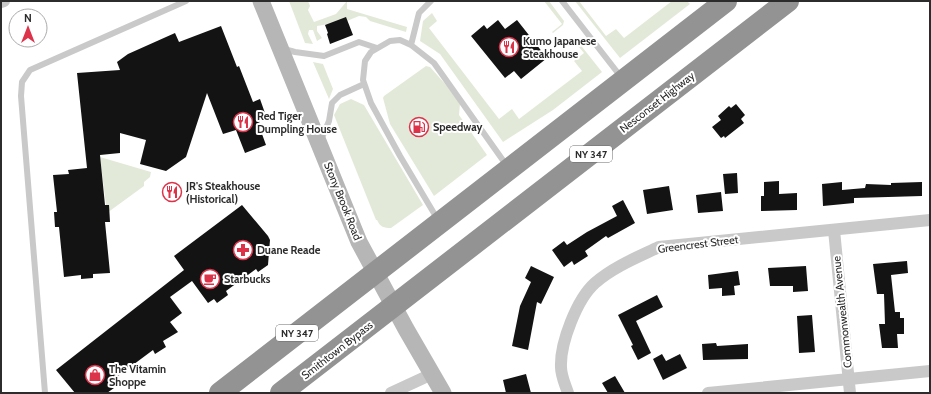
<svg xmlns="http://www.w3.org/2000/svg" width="931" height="394" font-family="Cabin,sans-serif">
	<rect width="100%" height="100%" fill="#fff"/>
	<path fill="#e3e9d9" d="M289,1H308L310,6L308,10L314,22L336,14L347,1V9L407,27L406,32L370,21L366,17L359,16L347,21L317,26V31L322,38L317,41L313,30H309L308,34L313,44L305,43Z
		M544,1H549L564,21L563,25L553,33L552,32L562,24Z
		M575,1H579L606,36L616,29L624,38L672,1H687L690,4L620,58Z
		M432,13L437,21L429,28L499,119L512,109L519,119L582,71L574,61L584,53L573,40L563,46L573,38H575L602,72L553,110L503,142L440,54L420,41L423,21Z
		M313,62L323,64L333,89L329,99Z
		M426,66L430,67L447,86L460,104L459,115L487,155L434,196L390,124L383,98L384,96Z
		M351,99L364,105L423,205L391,228C384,228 380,227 377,220H376L334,115L340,104Z
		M100,157L151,172L150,177L144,182V186L107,213Z"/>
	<path fill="#131313" d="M346,17L353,35L330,44L327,34L328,33L325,25Z
		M498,20L505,29L517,20L547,58L521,79L514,71L505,78L471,36L484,25L487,29Z
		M221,26L237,67L239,66L253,102L260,99L266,116L259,118L260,122L258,123L266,145L245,153L236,130L223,134L207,93L186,157L166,171L140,164L146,140L120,133V153L100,155L105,205H109L110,222H105L110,273L93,274V278L81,279V275L64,277L59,227H55L54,212H57L53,175L69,174L68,170L87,168L77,73L120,70L117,62L128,54L175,33L179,42Z
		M736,104L745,115L741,119L744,123L725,138L724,136L721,138L712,127L721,120L718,116L729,106L731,108Z
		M737,173L738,193L725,194L723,174Z
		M779,181V194L797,193V210L761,211V196H764V182Z
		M842,182V190L865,188L866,184L891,185V183L922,182V196L854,198V203L823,206L822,184Z
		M669,186L673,210L647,214L643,190Z
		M721,192L723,211L698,213L696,195Z
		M623,200L635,223L608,238L606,236L585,251L588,256L574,265L572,261L564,267L552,250L564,241L567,245L587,232L617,216L612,206Z
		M242,205L268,236L270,240L268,265L258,272L256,269L226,291L228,295L217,303L214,299L208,303L192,281L170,297L182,313L170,322L178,332L163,341L166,347L155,354L153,350L110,382L114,388L107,393H75L56,370L184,270L174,256Z
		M907,261L908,273L891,275L895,312H900V318H904V334H897L898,348H882L879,324H885L884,294H877L873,264Z
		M531,266L554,277L541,304L537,302L528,350L512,346L520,306L531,282L525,278Z
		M806,266L808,291L793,292V286H770L768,268Z
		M738,271L740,285L734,286L735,295L722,296V288L709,289L708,275Z
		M657,295L663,307L636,321L651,353L638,360L631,346L633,345L618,315Z
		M812,315L815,352L799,353L797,316Z
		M716,343L717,346L748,344V359L703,360L702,344Z
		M662,354L666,361L680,354L687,368L663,380L653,359Z
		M526,374L531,393H506L503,380Z
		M615,376L625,393H608L602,383Z"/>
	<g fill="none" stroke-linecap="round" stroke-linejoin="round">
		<path stroke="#c9c9c9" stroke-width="6" d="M562,1L621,77
			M411,45L419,13L431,1
			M284,49L295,52L324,56L359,42L377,48
			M321,140L329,121L332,103L340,95L364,84
			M438,220L400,156L371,103L363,80L365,61L371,52L390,41L400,40L411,45L434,63L507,166
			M45,393L21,96L22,82L30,70L186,1"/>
		<path stroke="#c9c9c9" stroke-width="12" d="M1,2L4,1
			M834,230L850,393
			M391,393L432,374
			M568,393C565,384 561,376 561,367C560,343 577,299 595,283C613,267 638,257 659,247L930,220
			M708,393L930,371"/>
		<path stroke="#b6b6b6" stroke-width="17" d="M261,1L359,242L406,329L443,393"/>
		<path stroke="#939393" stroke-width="22" d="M220,393L726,1
			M281,393L788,1"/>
	</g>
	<defs>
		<symbol id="restaurant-ring" viewBox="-11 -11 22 22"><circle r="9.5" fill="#fff" stroke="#dd334a" stroke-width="1.5"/><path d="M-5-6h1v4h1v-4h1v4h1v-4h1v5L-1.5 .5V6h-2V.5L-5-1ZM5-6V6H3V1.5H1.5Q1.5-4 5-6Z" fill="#dd334a"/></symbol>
		<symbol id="fuel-ring" viewBox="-11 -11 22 22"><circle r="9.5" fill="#fff" stroke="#dd334a" stroke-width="1.5"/><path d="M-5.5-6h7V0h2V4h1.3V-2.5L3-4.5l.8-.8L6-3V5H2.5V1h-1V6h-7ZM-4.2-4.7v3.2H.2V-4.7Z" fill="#dd334a"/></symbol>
		<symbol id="pharmacy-ring" viewBox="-11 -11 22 22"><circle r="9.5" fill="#fff" stroke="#dd334a" stroke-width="1.5"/><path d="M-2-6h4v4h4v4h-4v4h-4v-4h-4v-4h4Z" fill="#dd334a"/></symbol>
		<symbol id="cafe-ring" viewBox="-11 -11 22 22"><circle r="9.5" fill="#fff" stroke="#dd334a" stroke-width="1.5"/><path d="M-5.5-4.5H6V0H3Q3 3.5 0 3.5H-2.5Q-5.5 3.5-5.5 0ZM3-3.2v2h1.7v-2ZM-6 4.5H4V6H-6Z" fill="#dd334a"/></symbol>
		<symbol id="shop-ring" viewBox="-11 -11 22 22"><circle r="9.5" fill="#fff" stroke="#dd334a" stroke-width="1.5"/><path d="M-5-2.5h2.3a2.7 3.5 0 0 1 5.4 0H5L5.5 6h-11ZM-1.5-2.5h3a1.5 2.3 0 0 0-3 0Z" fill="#dd334a"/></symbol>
	</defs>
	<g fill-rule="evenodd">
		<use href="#restaurant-ring" x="498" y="36" width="22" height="22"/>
		<use href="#restaurant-ring" x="232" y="111" width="22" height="22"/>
		<use href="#fuel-ring" x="408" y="116" width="22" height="22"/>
		<use href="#restaurant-ring" x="161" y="181" width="22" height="22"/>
		<use href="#pharmacy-ring" x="232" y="239" width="22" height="22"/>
		<use href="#cafe-ring" x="199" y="268" width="22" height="22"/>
		<use href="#shop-ring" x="84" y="364" width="22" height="22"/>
	</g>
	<g text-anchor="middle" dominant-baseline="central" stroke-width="4" stroke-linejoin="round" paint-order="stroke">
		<g fill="#fff" stroke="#6b6b6b" stroke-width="1">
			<rect x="570" y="146" width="42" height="16" rx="3"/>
			<rect x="276" y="325" width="42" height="16" rx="3"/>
		</g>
		<g font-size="10" font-weight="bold" fill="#2c2c2c">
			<text x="591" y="154">NY 347</text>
			<text x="297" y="333">NY 347</text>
		</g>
		<g font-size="11" font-weight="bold" fill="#2c2c2c" stroke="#fff" text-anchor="start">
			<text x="523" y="41">Kumo Japanese<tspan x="523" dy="13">Steakhouse</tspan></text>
			<text x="257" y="116">Red Tiger<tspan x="257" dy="13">Dumpling House</tspan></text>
			<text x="433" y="127">Speedway</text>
			<text x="186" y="186">JR's Steakhouse<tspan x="186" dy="13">(Historical)</tspan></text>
			<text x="257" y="250">Duane Reade</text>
			<text x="224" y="279">Starbucks</text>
			<text x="109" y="369">The Vitamin<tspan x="109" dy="13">Shoppe</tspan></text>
		</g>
		<g font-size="11" fill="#2c2c2c" stroke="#fff">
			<text transform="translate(657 102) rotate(-38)">Nesconset Highway</text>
			<text transform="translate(343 201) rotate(68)">Stony Brook Road</text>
			<text transform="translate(698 244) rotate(-7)">Greencrest Street</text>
			<text transform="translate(842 312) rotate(-96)">Commonwealth Avenue</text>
			<text transform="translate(337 350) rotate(-38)">Smithtown Bypass</text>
		</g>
	</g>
	<rect width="931" height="394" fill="none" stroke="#2c2c2c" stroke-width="4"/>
	<g transform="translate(28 28)"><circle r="19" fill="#ffffff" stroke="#ababab"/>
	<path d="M0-3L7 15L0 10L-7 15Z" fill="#dd334a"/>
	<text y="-6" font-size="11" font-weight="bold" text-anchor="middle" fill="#2c2c2c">N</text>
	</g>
</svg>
